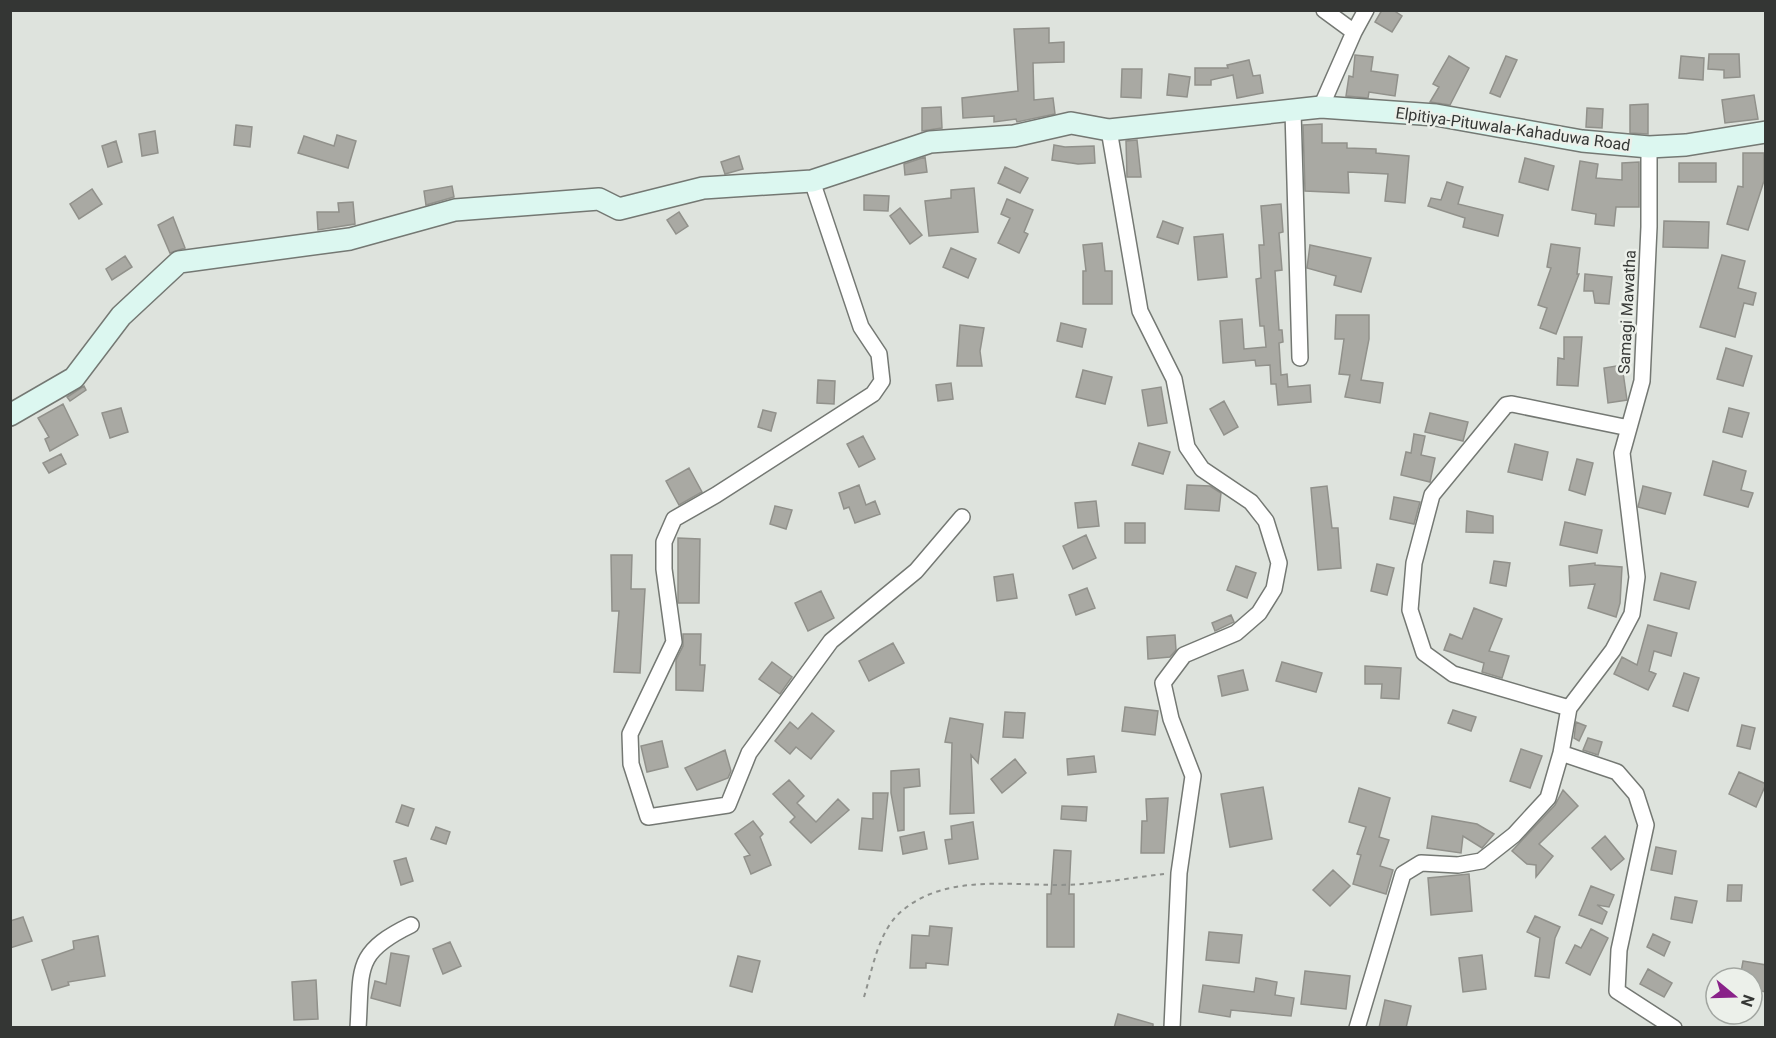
<svg xmlns="http://www.w3.org/2000/svg" width="1776" height="1038" font-family="Roboto,sans-serif">
	<rect width="100%" height="100%" fill="#dee3dd"/>
	<path fill="#a9a9a3" stroke="#91918b" stroke-width="1.5" d="M1382,10H1393L1402,16L1392,32L1375,22Z
		M1049,28V43L1064,42V62L1033,63L1034,100L1053,98L1055,114L1017,122L1016,119L994,122V116L963,118L962,98L1018,91L1014,29Z
		M1709,54H1739L1740,77L1724,78V70L1708,69Z
		M1355,55L1373,57L1371,71L1398,75L1395,96L1369,92L1368,98L1346,96L1349,76L1353,77Z
		M1449,56L1469,68L1450,105L1430,102L1439,87L1433,84Z
		M1506,56L1517,60L1500,97L1490,93Z
		M1681,56L1704,58L1703,80L1679,78Z
		M1249,60L1253,76L1260,75L1263,93L1237,98L1233,75L1211,80V85H1195V68H1228L1227,65Z
		M1122,69H1142L1141,98L1121,97Z
		M1169,74L1190,77L1187,97L1167,95Z
		M1754,95L1758,119L1725,123L1722,100Z
		M1648,104V134L1630,133V105Z
		M941,107L942,128L922,131V108Z
		M1587,108L1603,109L1602,128L1586,127Z
		M1322,124V143H1347V148L1376,149V153L1409,156L1405,203L1385,201L1388,174L1348,172L1349,193L1305,191L1303,125Z
		M236,125L252,127L250,147L234,145Z
		M155,131L158,153L142,156L139,134Z
		M337,135L356,141L348,168L298,153L304,136L334,146Z
		M1137,140L1141,177H1127L1126,141Z
		M116,141L122,162L108,167L102,146Z
		M1054,145L1065,147L1094,146L1095,163L1078,164L1052,160Z
		M1743,153H1764V181L1748,230L1727,224L1738,186L1743,187Z
		M739,156L743,169L725,174L721,162Z
		M925,157L927,172L905,175L904,164Z
		M1525,158L1554,166L1548,190L1519,182Z
		M1580,161L1598,164L1596,178L1622,180V163L1639,162V207H1616L1614,226L1595,224L1596,214L1572,210Z
		M1679,163H1716V182H1679Z
		M1005,167L1028,178L1020,193L998,183Z
		M1447,182L1463,187L1458,204L1503,215L1498,236L1463,227L1465,218L1428,206L1431,198L1441,200Z
		M452,186L454,197L426,205L424,191Z
		M974,188L978,232L929,236L925,201L951,198V190Z
		M92,189L102,204L79,219L70,204Z
		M864,195L889,196L888,211L864,210Z
		M1007,199L1033,210L1024,232L1028,234L1019,253L998,243L1010,218L1001,214Z
		M353,202L355,224L318,230L317,212H339L338,203Z
		M1281,204L1283,232L1279,233L1282,270L1275,271L1279,330H1282L1283,342L1279,343L1281,375L1287,374L1288,387L1310,385L1311,402L1278,405L1276,384H1271L1270,365L1256,366L1255,360L1223,363L1220,321L1242,319L1244,349L1266,347L1264,326H1260L1256,279L1261,278L1259,245H1264L1261,206Z
		M900,208L922,235L910,244L890,216Z
		M679,212L688,226L676,234L667,220Z
		M173,217L185,248L170,253L158,225Z
		M1163,221L1183,228L1178,244L1157,237Z
		M1664,221L1709,222L1708,248L1663,247Z
		M1223,234L1227,277L1198,280L1194,237Z
		M1102,243L1105,271H1112V304H1083V271H1086L1083,245Z
		M1551,244L1580,248L1577,274H1579L1556,334L1540,328L1547,308L1538,305L1551,268L1547,267Z
		M1310,245L1371,258L1361,292L1334,285L1336,276L1307,268Z
		M951,248L976,259L968,278L943,267Z
		M1722,255L1745,261L1738,288L1756,293L1753,305L1744,303L1735,337L1700,327Z
		M125,256L132,267L112,280L106,269Z
		M1585,274L1612,277L1609,304L1595,303L1593,291H1584Z
		M1336,315H1369V339L1361,380L1383,383L1380,403L1345,397L1350,375L1339,374L1344,339H1335Z
		M1061,323L1086,329L1082,347L1057,341Z
		M960,325L984,328L980,351L982,366H957Z
		M1564,337H1582L1578,386L1557,385L1558,358L1564,359Z
		M1726,348L1752,356L1743,386L1717,379Z
		M1622,365L1627,400L1608,403L1604,368Z
		M1083,370L1112,377L1105,404L1076,397Z
		M818,380L835,381L834,404L817,403Z
		M951,383L953,399L938,401L936,385Z
		M84,386L86,390L70,401L67,397Z
		M1161,387L1167,423L1148,426L1142,390Z
		M1224,401L1238,427L1224,435L1210,409Z
		M63,404L78,435L50,451L45,439L49,437L38,418Z
		M121,408L128,432L110,438L102,413Z
		M1729,408L1749,413L1742,437L1723,432Z
		M763,410L776,413L771,431L758,427Z
		M1430,413L1468,422L1463,441L1425,432Z
		M1414,434L1425,436L1421,455L1435,458L1430,482L1401,475L1406,452L1411,453Z
		M863,436L875,459L859,467L847,444Z
		M1139,443L1170,452L1163,474L1132,465Z
		M1515,444L1548,452L1542,480L1508,472Z
		M61,454L66,464L49,473L43,463Z
		M1577,459L1593,463L1585,495L1569,490Z
		M1713,461L1746,471L1741,490L1753,493L1748,507L1704,495Z
		M689,468L702,492L679,505L666,481Z
		M859,485L866,505L875,501L880,514L855,523L849,507L844,509L839,493Z
		M1187,485L1210,486L1221,493L1219,511L1185,509Z
		M1327,486L1332,528H1338L1341,568L1318,570L1311,488Z
		M1643,486L1671,493L1665,514L1638,507Z
		M1394,497L1420,502L1414,524L1390,519Z
		M1096,501L1099,526L1078,528L1075,503Z
		M775,506L792,510L786,529L770,524Z
		M1467,511L1493,516V533L1466,532Z
		M1565,522L1602,530L1597,553L1560,545Z
		M1125,523H1145V543H1125Z
		M1086,535L1096,558L1073,569L1063,546Z
		M678,538L700,539L699,603H678Z
		M611,555H632L631,589H645L640,673L614,672L619,611H612Z
		M1494,561L1510,563L1506,586L1490,583Z
		M1595,563V565L1622,567L1620,603L1616,617L1588,608L1595,584L1570,586L1569,566Z
		M1377,564L1394,568L1387,595L1371,591Z
		M1236,566L1256,573L1247,598L1227,590Z
		M1661,573L1696,582L1689,609L1654,600Z
		M1013,574L1017,598L997,601L994,577Z
		M1087,588L1095,608L1076,615L1069,595Z
		M821,591L834,618L808,631L795,603Z
		M1474,608L1502,619L1489,651L1509,656L1502,678L1482,672L1484,663L1444,650L1450,634L1462,639Z
		M1231,615L1234,622L1215,631L1212,623Z
		M1648,625L1677,633L1671,656L1654,651L1649,671L1656,674L1648,690L1614,674L1622,657L1637,665Z
		M683,634H701L700,665H705L703,691L676,690V660L683,646Z
		M1175,635L1176,650L1170,657L1148,659L1147,637Z
		M893,643L904,663L869,681L859,661Z
		M772,662L792,677L780,694L759,679Z
		M1282,662L1322,673L1316,692L1276,681Z
		M1365,666L1401,668L1399,699L1381,698L1382,684H1365Z
		M1243,670L1248,690L1222,696L1218,676Z
		M1684,673L1699,678L1688,711L1673,706Z
		M1125,707L1158,711L1155,735L1122,731Z
		M1453,710L1476,717L1471,731L1448,723Z
		M1005,712L1025,713L1023,738L1003,737Z
		M812,713L834,731L811,759L796,747L790,754L775,741L790,722L798,729Z
		M950,718L983,724L978,763L971,755L974,813L950,814L952,743L945,742Z
		M1576,722L1586,726L1579,741L1574,738Z
		M1742,725L1755,728L1750,749L1737,746Z
		M1588,738L1602,742L1598,755L1583,750Z
		M662,741L668,767L647,772L641,746Z
		M1521,749L1542,756L1530,788L1510,781Z
		M725,750L731,771L728,778L697,790L685,768Z
		M1094,756L1096,772L1068,775L1067,759Z
		M1015,759L1026,773L1002,793L991,779Z
		M919,769L920,786L904,788V830L898,831L891,793V771Z
		M1739,772L1766,784L1756,807L1729,794Z
		M789,780L804,796L797,803L816,822L838,799L849,810L811,843L790,822L795,817L773,794Z
		M1263,787L1272,839L1230,847L1221,794Z
		M1359,788L1390,798L1379,837L1389,840L1380,866L1393,870L1386,894L1353,884L1361,855L1357,854L1366,827L1349,822Z
		M1563,790L1578,806L1539,844L1553,856L1536,877V865L1527,864L1512,851L1555,805Z
		M873,793H888L882,851L859,849L862,818L873,819Z
		M1168,798L1164,853H1141L1142,821H1147L1146,799Z
		M402,805L414,809L408,826L396,822Z
		M1062,806L1087,807L1086,821L1061,819Z
		M1432,816L1477,824L1494,834L1482,848L1463,836L1461,853L1427,848Z
		M753,821L763,834L760,837L771,865L751,874L744,857L750,855L735,834Z
		M973,822L978,859L949,864L945,840L952,839L951,826Z
		M436,827L450,832L446,844L431,839Z
		M924,832L927,849L903,854L900,837Z
		M1605,836L1624,859L1611,870L1592,848Z
		M1656,847L1676,851L1672,874L1651,870Z
		M1054,850L1071,851L1069,894H1074V947H1047V894H1051Z
		M406,858L413,881L401,885L394,861Z
		M1333,870L1350,886L1330,906L1313,890Z
		M1469,874L1472,911L1431,915L1428,878Z
		M1728,885H1742L1741,901H1727Z
		M1591,886L1614,895L1609,907L1597,905L1607,912L1602,924L1579,915Z
		M1675,897L1697,901L1692,923L1671,919Z
		M1535,916L1560,927L1555,938L1549,978L1535,976L1540,938L1527,932Z
		M23,917L32,941L10,948V921Z
		M930,926L952,928L948,965L926,963V968H910L912,935L929,936Z
		M1591,929L1608,938L1590,975L1566,963L1575,945L1581,948Z
		M1209,932L1242,935L1239,963L1206,960Z
		M1653,934L1670,942L1664,956L1647,947Z
		M98,936L105,976L68,982L69,985L52,990L42,960L74,949L73,941Z
		M450,942L461,966L443,974L433,949Z
		M391,953L409,956L400,1006L371,998L375,981L386,984Z
		M1482,955L1486,989L1463,992L1459,958Z
		M738,956L760,961L752,992L730,986Z
		M1743,961L1766,965V992L1752,989V978H1740Z
		M1648,969L1672,983L1664,997L1640,984Z
		M1305,971L1350,976L1346,1009L1301,1004Z
		M1256,978L1277,982L1275,995L1294,998L1291,1016L1231,1010L1230,1017L1199,1012L1203,985L1254,992Z
		M316,980L318,1019L294,1020L292,982Z
		M1385,1000L1411,1006L1406,1028H1379Z
		M1118,1014L1153,1024V1028H1114Z"/>
	<g fill="none" stroke-linecap="round" stroke-linejoin="round">
		<defs>
			<path id="street" d="M1324,10L1354,32
				M1321,107L1354,32L1366,10
				M1293,111L1300,358
				M1109,130L1140,311L1174,379L1187,447L1202,469L1251,502L1266,521L1279,563L1274,589L1259,613L1236,633L1184,655L1163,683L1171,719L1193,776L1179,873L1172,1028
				M812,181L861,327L879,354L882,381L873,394L716,495L674,519L664,542V569L674,642L630,734L631,764L648,817L728,805L749,753L831,641L916,571L962,517
				M1629,428L1512,404L1506,405L1432,495L1414,563L1410,610L1424,653L1453,674L1569,708L1561,753L1617,772L1636,794L1646,825L1619,950L1617,991L1674,1028
				M1569,708L1613,650L1632,614L1637,577L1622,453L1642,381L1649,227V147
				M358,1028C362,969 353,953 411,925
				M1357,1028L1403,874L1421,863L1458,865L1481,861L1514,835L1548,798L1561,753"/>
			<path id="secondary" d="M10,415L74,378L121,316L179,262L350,239L455,210L599,199L619,209L703,188L812,181L930,142L1014,136L1071,123L1109,130L1321,107L1436,115L1582,141L1649,147L1686,145L1766,132"/>
		</defs>
		<use href="#street" stroke="#747873" stroke-width="18"/>
		<use href="#secondary" stroke="#747873" stroke-width="24"/>
		<path stroke="#8e918d" stroke-width="2" stroke-dasharray="4.5 4.5" stroke-linecap="butt" d="M864,997C873,968 878,930 903,910C951,870 1024,889 1082,884C1109,882 1137,877 1164,874"/>
		<use href="#street" stroke="#fff" stroke-width="15"/>
		<use href="#secondary" stroke="#dcf7f0" stroke-width="21"/>
	</g>
	<g text-anchor="middle" dominant-baseline="central" stroke-width="5" stroke-linejoin="round" paint-order="stroke">
		<g font-size="16" fill="#343634" stroke="#ecf0ea">
			<text transform="translate(1513 129) rotate(8)">Elpitiya-Pituwala-Kahaduwa Road</text>
			<text transform="translate(1627 312) rotate(-87)">Samagi Mawatha</text>
		</g>
	</g>
	<rect width="1776" height="1038" fill="none" stroke="#343634" stroke-width="24"/>
	<g transform="translate(1734 996) rotate(109)"><circle r="28" fill="#ecf0ea" stroke="#a2a6a1" stroke-width="1.5"/>
	<path d="M0-4.5L10 22L0 15L-10 22Z" fill="#892289"/>
	<text y="-9" font-size="16" font-weight="bold" text-anchor="middle" fill="#343634">N</text>
	</g>
</svg>
